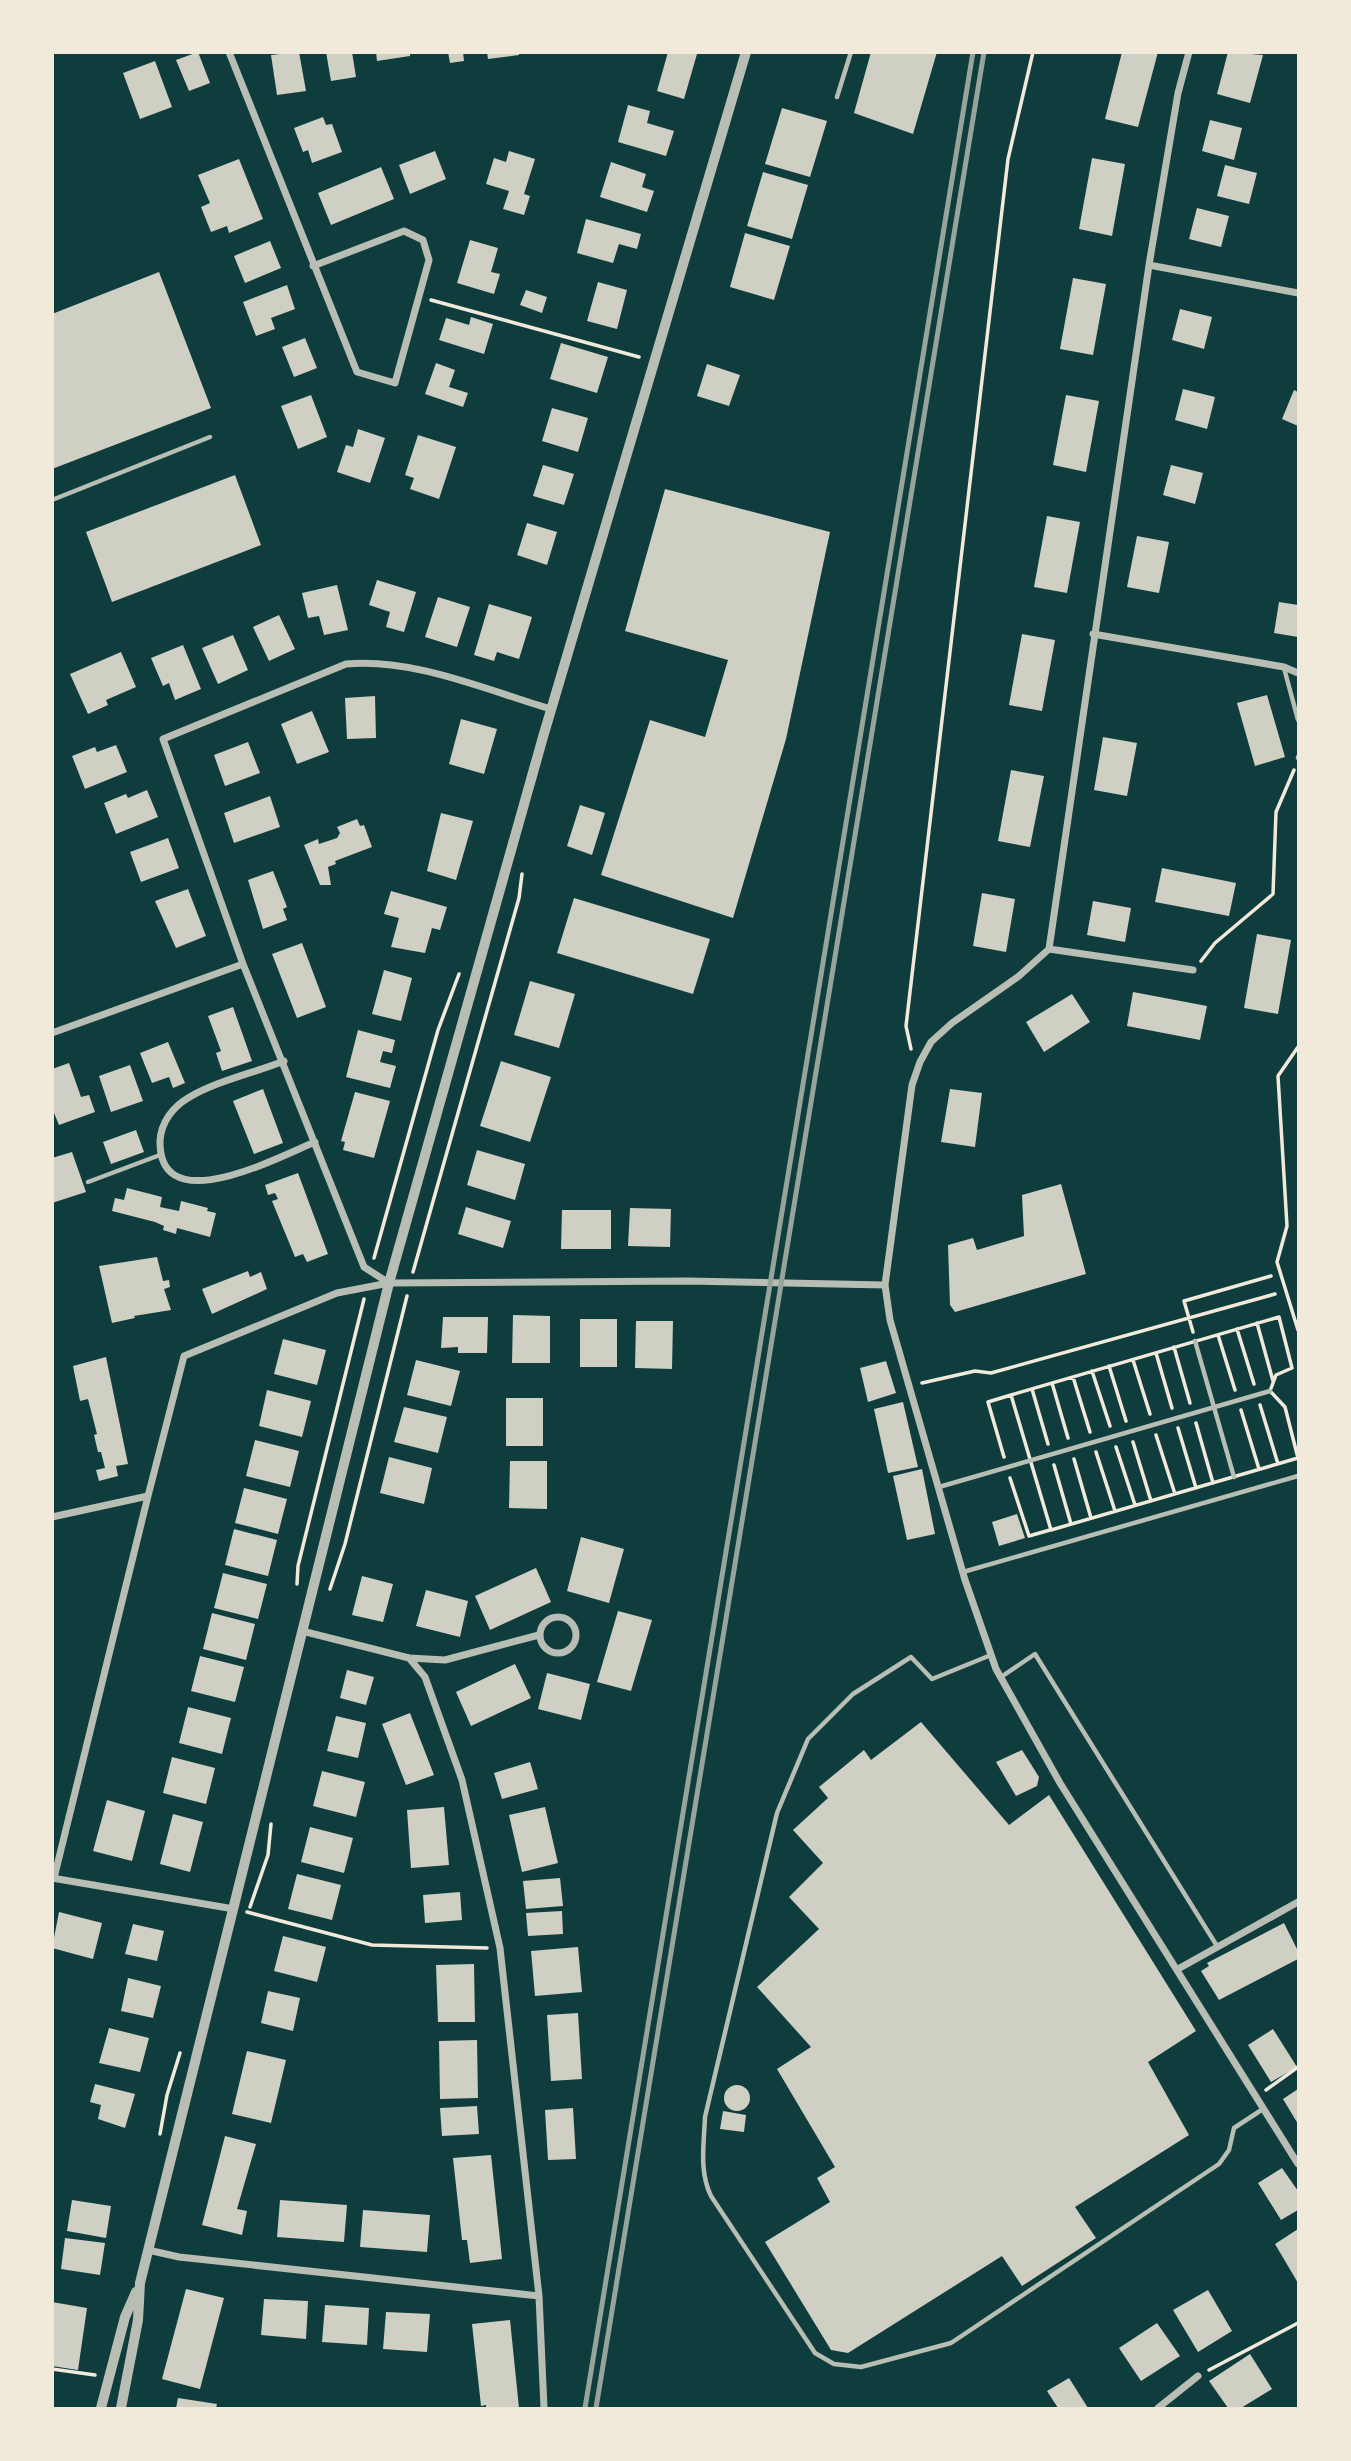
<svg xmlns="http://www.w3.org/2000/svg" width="1351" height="2461" font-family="Figtree,sans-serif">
	<rect width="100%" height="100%" fill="#0f3d3e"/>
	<path fill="#cfcfc3" d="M198,52L210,83L189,91L176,60Z
		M299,52L306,91L277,95L271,55Z
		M326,52H352L356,77L331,81Z
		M376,52H410V56L377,61Z
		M448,52H463L464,61L450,63Z
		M487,52H519V55L488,59Z
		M668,52L697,54L684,99L657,91Z
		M871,52H937L913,134L854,113Z
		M1122,52H1158L1138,127L1105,119Z
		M1228,52L1263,55L1250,103L1217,94Z
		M155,61L172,107L140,119L123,73Z
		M628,105L650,111L647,123L674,131L666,156L618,142Z
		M782,108L827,121L810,177L765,164Z
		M323,117L326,125L332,124L342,152L312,163L308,150L303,152L294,128Z
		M1210,120L1242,128L1234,160L1202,151Z
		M435,151L446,179L410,194L399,165Z
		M509,151L535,159L524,194L530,196L524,215L503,209L509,191L486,184L494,158L506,162Z
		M1092,158L1125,164L1112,236L1079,229Z
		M239,159L263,219L229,233L227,226L211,232L201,207L210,203L198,175Z
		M611,162L646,174L642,187L654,191L647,212L600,197Z
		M1225,165L1257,173L1249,204L1217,196Z
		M381,167L394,199L331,225L318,193Z
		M763,172L808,185L792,239L747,226Z
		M1197,208L1229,216L1221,247L1189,239Z
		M586,219L641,234L637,249L619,244L613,263L577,253Z
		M745,233L790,246L774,300L730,287Z
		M470,240L498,248L491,272L500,274L494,294L457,283Z
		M270,241L281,268L245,283L234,256Z
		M159,272L211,408L52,469V314Z
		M1073,278L1106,284L1093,355L1060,349Z
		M598,282L627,290L617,329L587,321Z
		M287,285L295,309L271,318L275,329L256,336L243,302Z
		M526,290L547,297L542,313L520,305Z
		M1180,309L1212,317L1204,349L1172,340Z
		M471,317L493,324L484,354L439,340L446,318L469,325Z
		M305,338L317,368L294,377L282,347Z
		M561,343L608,357L597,393L550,379Z
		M436,363L455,370L449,387L468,393L463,407L425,394Z
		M707,364L740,375L729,406L697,396Z
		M1183,389L1215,397L1207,429L1175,420Z
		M1294,390L1298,392V426L1282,419Z
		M311,395L327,437L298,449L281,406Z
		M1066,395L1099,401L1086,472L1053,465Z
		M552,408L588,418L578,452L542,441Z
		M358,429L385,438L370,483L337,472L346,445L353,447Z
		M418,435L456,447L439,499L410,489L414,478L405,475Z
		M543,465L574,474L564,505L533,496Z
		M1171,465L1203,473L1195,504L1163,495Z
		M235,475L261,545L112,602L86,532Z
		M665,489L830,532L786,739L733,918L601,875L650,720L705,737L728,660L625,631Z
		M1047,516L1080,522L1067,593L1034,587Z
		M527,523L557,532L547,565L517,555Z
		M1137,536L1169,542L1159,593L1127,587Z
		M377,580L416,592L404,632L386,627L390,612L369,605Z
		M337,585L348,630L324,635L319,616L308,618L302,593Z
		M438,597L470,607L457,647L425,637Z
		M1279,602L1298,605V637L1274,633Z
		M489,604L532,617L519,659L497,652L494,661L474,655Z
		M279,615L295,649L269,661L253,627Z
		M1022,634L1055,640L1042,711L1009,705Z
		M233,635L248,670L218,684L202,648Z
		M183,645L201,689L175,700L169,683L163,686L151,658Z
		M121,652L136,687L106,700L108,705L88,714L70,674Z
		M1267,695L1285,757L1255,766L1237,703Z
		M375,696L376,738L347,739L345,698Z
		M312,711L329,752L297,764L281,724Z
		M461,719L497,729L484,774L449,764Z
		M1103,737L1137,743L1127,796L1094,790Z
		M248,742L260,773L225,786L214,755Z
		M116,745L127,772L85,789L72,756L95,747L97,752Z
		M1011,770L1044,776L1030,847L998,841Z
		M147,790L158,817L116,834L104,803L126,794L128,798Z
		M270,796L280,827L234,843L224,813Z
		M580,805L605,813L592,855L567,846Z
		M441,813L473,821L456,880L427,871Z
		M357,819L360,826L364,825L372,847L335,861L336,864L328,867L331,885H320L304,845L318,839L319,844L337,838L340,833L337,827Z
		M168,838L179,868L141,882L130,852Z
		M1162,868L1236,883L1229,916L1155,902Z
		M273,871L287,907L283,909L287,920L263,929L248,880Z
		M188,889L206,936L176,948L155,901Z
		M391,891L447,907L440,930L432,928L425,953L391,947L399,918L384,914Z
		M982,893L1015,899L1006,952L973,946Z
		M574,898L710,939L693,994L557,953Z
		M1093,901L1131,908L1125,942L1087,935Z
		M1257,934L1291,940L1278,1014L1244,1008Z
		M302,943L326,1007L297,1018L272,954Z
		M384,970L412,978L401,1021L372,1014Z
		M530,981L575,994L559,1048L514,1035Z
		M1133,992L1207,1006L1200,1040L1127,1026Z
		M1072,994L1090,1022L1044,1052L1026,1022Z
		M233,1007L252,1061L222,1071L216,1053L221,1051L208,1016Z
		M358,1030L395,1040L392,1053L383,1051L380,1062L396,1066L390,1088L346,1077Z
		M168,1042L185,1083L173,1088L169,1077L152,1083L140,1053Z
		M501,1061L551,1077L530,1142L480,1126Z
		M69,1063L81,1097L89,1095L95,1112L59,1125L52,1108V1069Z
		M130,1065L143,1101L111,1112L99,1076Z
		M263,1089L283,1143L254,1154L233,1101Z
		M950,1089L982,1093L975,1147L941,1142Z
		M355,1092L390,1101L374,1158L343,1150L345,1142L341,1141Z
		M136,1130L144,1152L111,1164L103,1142Z
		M477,1150L525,1164L515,1200L467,1185Z
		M72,1152L86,1192L52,1203V1158Z
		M298,1173L328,1254L307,1262L303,1254L295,1257L272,1201L278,1199L275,1193L268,1195L265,1185Z
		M1061,1184L1086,1274L955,1312L950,1305L948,1245L973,1238L977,1250L1024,1236L1022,1195Z
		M127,1188L162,1197L160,1207L179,1211L181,1201L208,1208L207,1211L216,1213L210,1237L177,1228L176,1234L163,1230L164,1226L155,1222L112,1211L115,1198L124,1200Z
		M466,1207L511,1221L503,1248L458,1234Z
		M630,1208L671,1209L670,1247L628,1246Z
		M562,1210H611V1249H561Z
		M157,1257L163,1281L169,1280L170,1287L164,1289L171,1310L134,1316L135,1318L112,1323L99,1266Z
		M248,1271L250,1277L261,1272L267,1289L212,1314L202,1289Z
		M513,1315L550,1316V1363H512Z
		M443,1317H488L487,1353H458V1347L441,1348Z
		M580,1319H617V1367H580Z
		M636,1321H673L672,1369L635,1368Z
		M283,1339L326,1350L317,1385L274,1374Z
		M106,1357L128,1464L116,1466L118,1476L99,1481L96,1470L105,1468L101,1452H98L94,1435L97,1434L88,1399L80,1401L73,1366Z
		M416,1360L460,1371L451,1406L407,1395Z
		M886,1361L896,1393L868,1402L860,1368Z
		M267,1390L311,1401L302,1437L259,1426Z
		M506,1398H543V1446H506Z
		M903,1402L918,1467L888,1473L874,1409Z
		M404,1407L447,1417L438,1453L394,1442Z
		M255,1440L299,1451L290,1487L246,1476Z
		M389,1457L432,1468L424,1504L380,1493Z
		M510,1461H547V1509L509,1508Z
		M922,1469L935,1534L907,1540L893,1476Z
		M244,1488L287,1499L278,1534L235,1523Z
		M1017,1514L1025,1538L999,1546L992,1522Z
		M234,1529L277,1540L268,1576L225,1565Z
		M581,1537L624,1549L609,1603L567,1591Z
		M536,1568L551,1602L490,1630L475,1596Z
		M223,1573L267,1584L258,1619L214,1608Z
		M362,1576L393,1584L383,1622L352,1615Z
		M426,1590L468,1601L460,1637L416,1626Z
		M618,1611L652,1620L631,1691L597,1682Z
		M212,1613L255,1624L246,1660L203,1649Z
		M200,1656L244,1667L235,1702L191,1691Z
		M515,1664L531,1698L471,1726L456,1692Z
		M347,1670L374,1677L366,1705L340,1698Z
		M547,1673L590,1684L581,1720L538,1709Z
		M188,1707L231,1718L222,1754L179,1743Z
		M410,1713L434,1775L406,1785L382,1724Z
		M336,1716L366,1723L358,1758L327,1751Z
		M921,1722L1009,1825L1049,1795L1196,2031L1148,2062L1189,2135L1075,2207L1096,2238L1022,2286L1002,2256L848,2353L831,2350L765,2242L830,2202L817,2178L835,2167L777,2069L811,2047L757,1987L819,1929L789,1897L823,1863L793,1830L828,1798L819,1787L864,1750L871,1760Z
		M1022,1750L1039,1777L1037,1786L1016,1796L996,1762Z
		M172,1757L215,1768L206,1804L163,1793Z
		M530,1762L538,1789L502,1799L494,1773Z
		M322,1771L365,1782L356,1817L313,1806Z
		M107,1800L145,1811L132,1861L93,1851Z
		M444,1807L449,1865L411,1868L407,1810Z
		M545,1807L558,1863L522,1872L509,1815Z
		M173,1814L203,1822L190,1872L160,1864Z
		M310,1827L353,1838L344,1873L301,1862Z
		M297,1874L341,1885L332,1920L288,1909Z
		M560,1878L563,1906L526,1909L523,1881Z
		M460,1892L462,1920L425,1923L423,1895Z
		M562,1911L563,1934L528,1936L526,1913Z
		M59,1912L102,1923L93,1959L52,1948Z
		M1284,1923L1298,1951V1959L1219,2000L1201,1971L1209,1966L1207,1963Z
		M133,1924L164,1931L157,1961L125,1954Z
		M283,1936L326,1947L317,1982L274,1971Z
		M578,1947L582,1992L535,1996L531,1951Z
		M474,1964L475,2022H438L436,1965Z
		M128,1978L161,1986L153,2018L121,2011Z
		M268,1991L300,1998L293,2031L261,2023Z
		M578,2013L582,2079L551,2081L547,2015Z
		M109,2028L149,2038L140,2072L99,2063Z
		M1273,2029L1297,2067L1271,2082L1248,2045Z
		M477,2040L478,2098L440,2099L439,2041Z
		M247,2051L286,2060L271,2123L232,2114Z
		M95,2084L135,2094L125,2128L98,2119L101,2105L90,2102Z
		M724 2098a13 13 0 1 1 26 0a13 13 0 1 1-26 0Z
		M1298,2089V2124L1283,2099Z
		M477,2106L479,2134L442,2136L440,2108Z
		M573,2108L576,2159L548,2160L545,2110Z
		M723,2111L746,2115L744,2132L720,2129Z
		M225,2136L256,2144L237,2209L247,2211L242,2235L202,2225Z
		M491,2155L502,2259L470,2263L467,2240H462L453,2158Z
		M1282,2168L1298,2191V2210L1281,2220L1258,2183Z
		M72,2200L111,2206L106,2238L67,2231Z
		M280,2200L347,2205L344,2242L277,2237Z
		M363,2210L430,2215L427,2252L360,2247Z
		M1298,2229V2283L1275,2244Z
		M65,2238L105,2243L100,2275L61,2269Z
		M186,2289L224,2298L200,2389L162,2379Z
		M1208,2290L1232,2331L1198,2352L1173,2310Z
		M264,2299L308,2301L306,2339L261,2335Z
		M52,2302L87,2308L78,2370L52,2366Z
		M325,2305L369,2308L367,2345L322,2342Z
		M386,2312L430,2314L427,2352L383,2349Z
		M510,2320L519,2408H486V2405L481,2406L472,2324Z
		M1157,2323L1180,2356L1141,2381L1119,2348Z
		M1250,2354L1272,2389L1241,2408H1228L1209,2381Z
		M1069,2378L1088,2408H1058L1047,2391Z
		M178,2398L217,2404L216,2408H176Z"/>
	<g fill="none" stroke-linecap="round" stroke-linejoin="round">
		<path stroke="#f1e9da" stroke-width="3.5" d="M431,300L639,357
			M1201,961L1215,943L1273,894L1276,812L1294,770
			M1298,1047L1278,1076L1287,1226L1277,1262L1298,1330
			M911,1049L906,1026L1008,159L1033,52
			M374,1258L438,1030L459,974
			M413,1272L519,898L522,874
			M1279,1317L1292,1368L1276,1375L1270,1391L1285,1407L1298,1458L1051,1530L1011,1395Z
			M1257,1323L1273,1381
			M1237,1329L1254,1384
			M1193,1332L1184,1301L1271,1276
			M1218,1335L1235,1390
			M1174,1347L1190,1403
			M1156,1353L1172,1408
			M1133,1360L1150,1414
			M1109,1366L1126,1421
			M1092,1371L1110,1426
			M1073,1377L1090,1432
			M922,1383L975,1371L991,1373L1275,1294
			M1052,1383L1068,1438
			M1032,1389L1048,1444
			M1260,1405L1278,1464
			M1241,1410L1259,1469
			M1196,1423L1213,1483
			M1178,1428L1196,1488
			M1156,1435L1175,1494
			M1133,1442L1151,1501
			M1116,1447L1135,1505
			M1096,1452L1115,1511
			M1004,1457L988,1402L1011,1395
			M1074,1459L1091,1518
			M1054,1465L1071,1524
			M1010,1478L1029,1536L1050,1530
			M297,1584L298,1566L364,1299
			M330,1589L345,1544L407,1296
			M250,1907L268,1855L271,1824
			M247,1912L372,1945L487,1948
			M1266,2090L1298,2067
			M160,2134L167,2095L180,2053
			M52,2369L95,2375
			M1209,2370L1298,2323"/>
		<path stroke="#b8beb3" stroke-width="4.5" d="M837,97L851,52
			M52,500L210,437
			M1284,668L1298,720
			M1298,758V757
			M88,1182L160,1155
			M1195,1341L1234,1477
			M939,1487L1270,1391
			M963,1572L1298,1476
			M991,1655L932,1679L911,1657L853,1694L808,1739L777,1813L705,2117C704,2143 699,2172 711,2196L815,2353L834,2364L861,2367L951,2343L1219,2164L1229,2150L1234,2128L1263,2109
			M1001,1677L1035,1654L1217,1946"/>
		<path stroke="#b8beb3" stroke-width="7" d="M229,52L357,372L395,383L429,260L423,240L404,231L313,266
			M1189,52L1178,93L1149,265L1049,949L1019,976L952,1023L931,1042L920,1062L912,1085L885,1285L890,1320L965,1580L996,1669L1060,1783L1298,2164
			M1149,265L1298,293
			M1093,634L1284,667L1298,673
			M1049,949L1193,970
			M52,1033L243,964
			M284,1061C254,1073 216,1081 188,1098C173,1107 161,1122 160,1141C159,1222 280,1156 315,1142
			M389,1283L364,1267L243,964L163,739L346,664C415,658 486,690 551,709
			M52,1517L148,1496L184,1356L337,1293L389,1283L687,1281L885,1285
			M540 1635a18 18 0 1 1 36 0a18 18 0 1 1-36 0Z
			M302,1631L409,1658L445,1660L539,1635
			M409,1658L425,1677L462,1780L500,1948L539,2296L544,2408
			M52,1878L234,1909
			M54,1878L148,1496
			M1178,1969L1298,1902
			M148,2250L179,2257L539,2296
			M1158,2408L1198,2376"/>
		<path stroke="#b8beb3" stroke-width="10" d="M101,2408L125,2317L136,2292
			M121,2408L138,2320L140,2283L389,1283L543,737L746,52"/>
		<path stroke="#97a49c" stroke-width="5" d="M585,2408L973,52
			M596,2408L984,52"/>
	</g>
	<rect width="1351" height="2461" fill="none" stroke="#f1e9da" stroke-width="108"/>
</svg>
